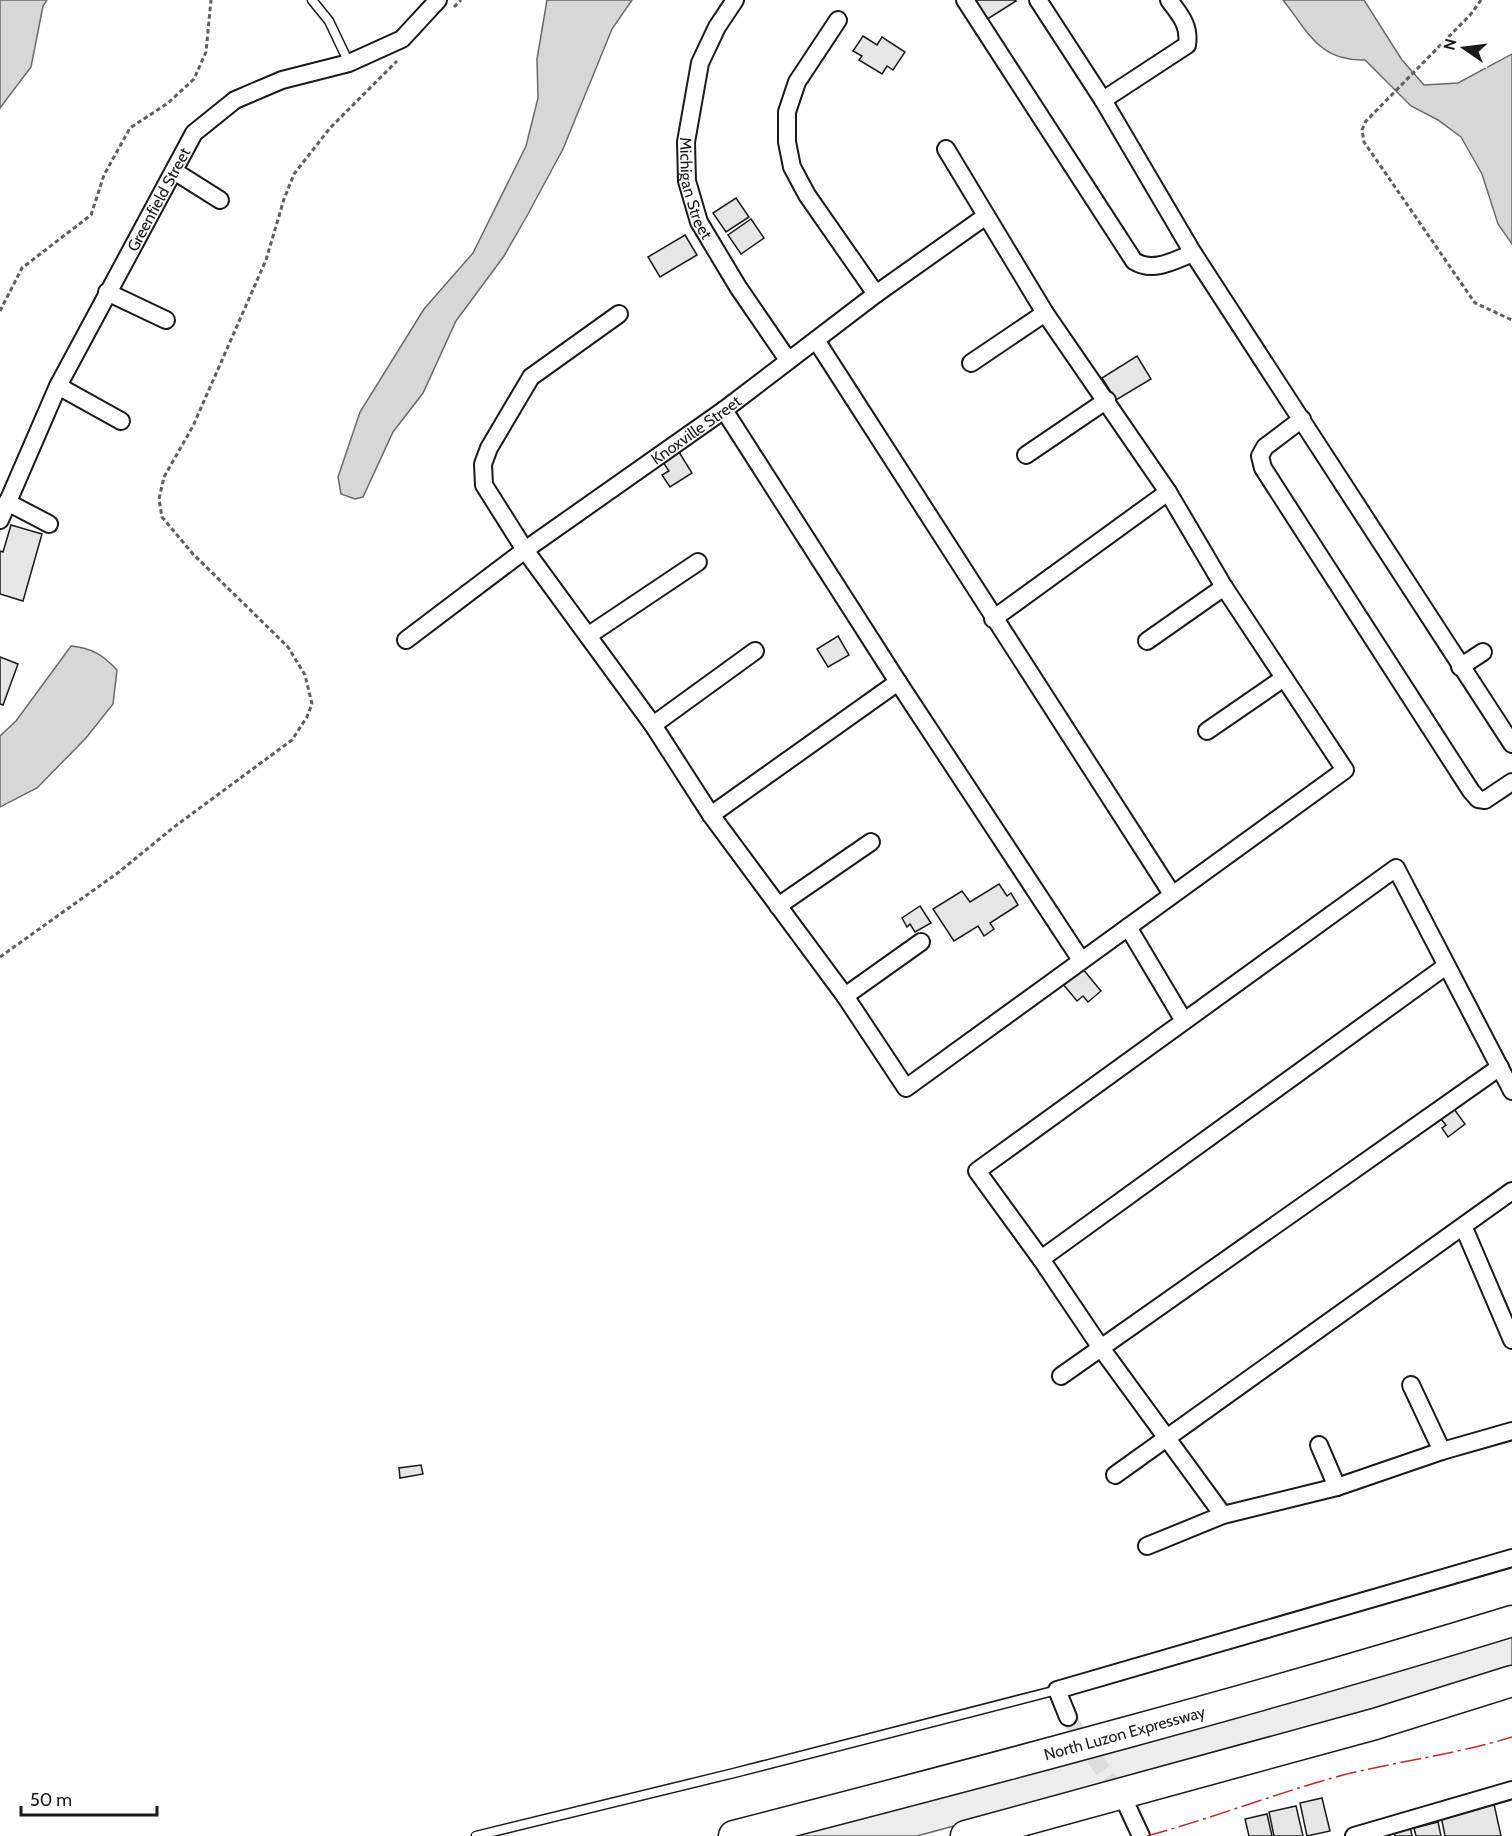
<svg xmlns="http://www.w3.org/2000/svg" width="1512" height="1836" font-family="Cabin,sans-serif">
	<rect width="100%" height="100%" fill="#fff"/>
	<path fill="#ededed" stroke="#6a6a6a" stroke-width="1.5" d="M1512,1631V1669L1275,1739L917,1836H777Z"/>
	<path fill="#d7d7d7" stroke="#6a6a6a" stroke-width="1.5" d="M0,0H47L43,6L31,67L0,108Z
		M547,0H632L612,29L563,149L528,214L504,256L456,321L423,393L393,432L363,497L355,499L341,494L338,477L360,412L424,309L473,253L526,146L538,98L537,59Z
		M1283,0H1364L1402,60L1424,85L1458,83L1512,54V244L1498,224L1482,174L1461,137L1438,120L1411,106L1365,60C1319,61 1309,33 1283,0Z
		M71,646C92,648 103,655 117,670L113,704L86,738L37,788L0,807V736L16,721Z"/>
	<path fill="#e6e6e6" stroke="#1a1a1a" stroke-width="1.5" d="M974,0H1015L1016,1L986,20Z
		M863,36L877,45L882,37L905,52L893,70L887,66L882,74L859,60L862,56L853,51Z
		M736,198L749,217L726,232L713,213Z
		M751,219L764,238L741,254L728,235Z
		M685,235L697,255L660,277L648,257Z
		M1137,356L1151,379L1116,400L1102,378Z
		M679,452L692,473L670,487L662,475L669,471L663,462Z
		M11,525L42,534L23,601L0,594V551L3,552Z
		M838,636L849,655L828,667L817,649Z
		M0,657L18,664L3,705L0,704Z
		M999,884L1007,896L1011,893L1018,905L990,923L994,929L984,936L978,926L954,941L933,909L962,891L970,902Z
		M920,906L931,923L915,932L910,924L907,927L902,918Z
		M1082,968L1101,991L1088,1002L1083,996L1077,1001L1063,984Z
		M1454,1109L1465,1124L1448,1137L1442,1128L1446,1125L1441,1119Z
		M421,1465L423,1474L400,1478L399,1468Z
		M1322,1798L1330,1831L1307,1836L1300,1803Z
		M1494,1804L1501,1836H1445L1441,1816Z
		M1296,1806L1303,1836H1274L1269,1812Z
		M1267,1814L1272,1836H1249L1245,1819Z
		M1438,1822L1441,1836H1416L1414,1828Z
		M1410,1826L1412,1836H1395L1394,1830Z"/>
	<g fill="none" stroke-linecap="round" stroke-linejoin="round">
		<path stroke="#ddd" stroke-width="16" stroke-dasharray="16 8" stroke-linecap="butt" d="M1068,1717L1122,1800"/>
		<defs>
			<path id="service" d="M312,0L329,21L349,63
				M476,1836L734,1773L1057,1690"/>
			<g id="minor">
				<path id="s1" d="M735,0L717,27L700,63L686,142L687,181L699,222L738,287L788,360"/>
				<path d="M965,0L1134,261C1153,273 1173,261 1193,253"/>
				<path d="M1038,0L1103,100L1193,253L1512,744"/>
				<path d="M838,20L797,82L787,112V142L792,167L807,195L876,294"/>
				<path d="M1103,100L1187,45C1190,25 1180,15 1169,0"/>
				<path d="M174,171L220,200"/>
				<path d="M107,292L166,320"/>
				<path d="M619,314L531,377L489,448L483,464L484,485L525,550L653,725L711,815L845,996L906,1088L1345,770L1224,587L1168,492L1045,313L946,149"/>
				<path d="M816,340L1172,894"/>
				<path d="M971,363L1045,313"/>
				<path d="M58,386L121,421"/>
				<path d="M724,410L898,682L1081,960"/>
				<path d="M1302,419L1265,447L1260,456L1263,468L1471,791L1478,799L1485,800L1512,782"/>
				<path d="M1026,455L1107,400"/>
				<path d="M7,502L49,524"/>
				<path id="s2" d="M0,520L58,386L194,133L235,100L282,80L349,63L402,39L438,0"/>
				<path d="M993,619L1168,492"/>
				<path d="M589,635L698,562"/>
				<path id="s3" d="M406,640L525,550L724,410L876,294L986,216"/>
				<path d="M1147,641L1224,587"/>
				<path d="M1460,667L1483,652"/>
				<path d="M653,725L755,651"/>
				<path d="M1207,731L1284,678"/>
				<path d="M711,815L898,682"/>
				<path d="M778,906L871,842"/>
				<path d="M1128,927L1184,1021"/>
				<path d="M845,996L921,942"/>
				<path d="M1464,1228L1512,1340"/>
				<path d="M1041,1259L1446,966"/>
				<path d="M1061,1376L1500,1067"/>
				<path d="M1411,1385L1442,1451"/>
				<path d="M1319,1445L1337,1487"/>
				<path d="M1115,1475L1512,1191"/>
				<path d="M1223,1515L1101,1348L1041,1259L977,1171L1396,868L1512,1091"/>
				<path d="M1147,1546L1223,1515L1337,1487L1442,1451L1512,1431"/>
				<path d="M1068,1717L1057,1690L1512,1558"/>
				<path d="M1128,1808L1141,1836"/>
				<path d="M1354,1836L1512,1790"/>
			</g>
			<g id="motorway">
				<path id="s4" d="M734,1836C994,1769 1255,1700 1512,1621"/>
				<path d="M966,1836L1375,1724L1512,1681"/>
			</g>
		</defs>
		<use href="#service" stroke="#1a1a1a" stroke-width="11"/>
		<use href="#minor" stroke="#1a1a1a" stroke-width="20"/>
		<use href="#motorway" stroke="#1a1a1a" stroke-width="33"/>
		<path stroke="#5f5f5f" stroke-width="3" stroke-dasharray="4.5 3" stroke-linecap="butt" d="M1481,0L1471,14L1366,121L1362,130L1364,142L1475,303L1512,320
			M454,7L461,0
			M0,311L22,268L91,215L104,175L130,128L168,103L194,79L206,52L211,0
			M0,957L119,872L174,827L292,740L307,717L312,704L305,675L288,647L193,554L162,517L159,499L164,477L193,426L266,260L284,199L294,174L330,128L397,61"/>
		<use href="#service" stroke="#fff" stroke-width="8"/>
		<use href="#minor" stroke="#fff" stroke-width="16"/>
		<use href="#motorway" stroke="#fff" stroke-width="30"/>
		<path stroke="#c62828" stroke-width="1.5" stroke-dasharray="21 4.5 3 4.5" stroke-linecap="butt" d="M1147,1836C1213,1818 1277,1793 1343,1775C1400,1761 1457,1754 1512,1737"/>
	</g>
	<g text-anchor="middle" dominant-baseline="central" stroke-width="4.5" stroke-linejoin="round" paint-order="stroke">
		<g font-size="16" fill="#1a1a1a" stroke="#fff">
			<text stroke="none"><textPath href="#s1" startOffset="200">Michigan Street</textPath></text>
			<text stroke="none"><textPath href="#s2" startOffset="358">Greenfield Street</textPath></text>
			<text stroke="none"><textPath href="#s3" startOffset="358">Knoxville Street</textPath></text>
			<text stroke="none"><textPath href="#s4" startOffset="404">North Luzon Expressway</textPath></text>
		</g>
	</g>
	<g transform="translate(1464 48) rotate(284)" stroke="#ffffff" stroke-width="4.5" paint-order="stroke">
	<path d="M0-4.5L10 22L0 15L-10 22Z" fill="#1a1a1a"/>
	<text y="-9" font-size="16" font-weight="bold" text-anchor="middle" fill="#1a1a1a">N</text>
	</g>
	<path d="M21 1806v9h136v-9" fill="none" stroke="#1a1a1a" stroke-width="3"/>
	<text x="30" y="1806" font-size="18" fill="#1a1a1a" stroke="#ffffff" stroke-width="4.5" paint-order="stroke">50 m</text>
</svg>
